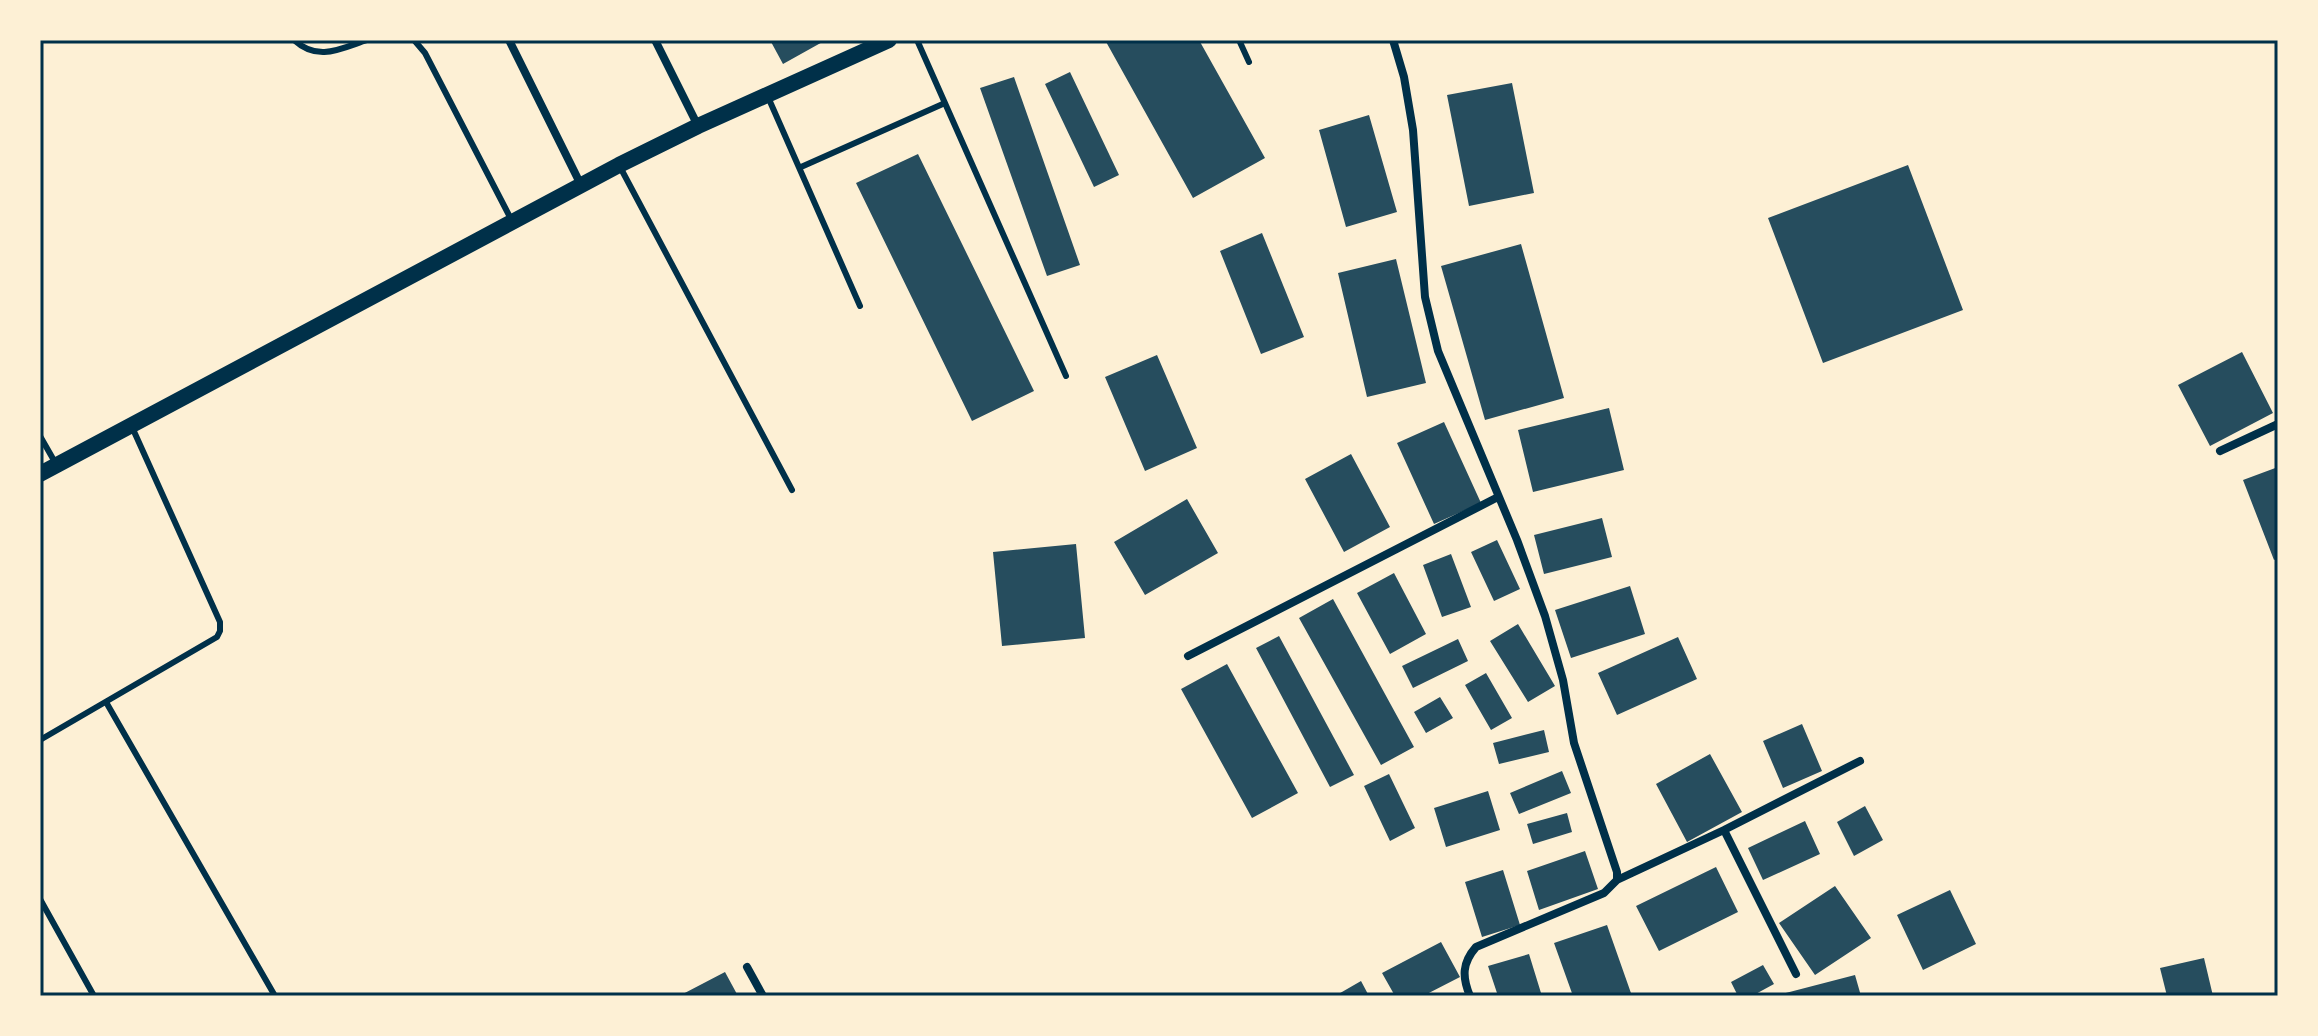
<svg xmlns="http://www.w3.org/2000/svg" width="2318" height="1036" font-family="'Alegreya Sans',sans-serif">
	<rect width="100%" height="100%" fill="#fdf0d5"/>
	<path fill="#264d5e" d="M770,40H826L783,64Z
		M1105,40H1199L1265,158L1193,198Z
		M1070,72L1119,175L1094,187L1045,84Z
		M1014,77L1080,265L1047,276L980,88Z
		M1512,83L1534,193L1469,206L1447,95Z
		M1369,115L1397,212L1346,227L1319,130Z
		M918,154L1034,391L972,421L856,183Z
		M1908,165L1963,310L1823,363L1768,218Z
		M1262,233L1304,337L1261,354L1220,251Z
		M1521,244L1564,398L1485,420L1441,266Z
		M1396,259L1426,383L1367,397L1338,273Z
		M2242,352L2273,413L2210,446L2178,385Z
		M1157,355L1197,448L1145,471L1105,377Z
		M1609,408L1624,470L1533,492L1518,430Z
		M1444,422L1481,503L1434,524L1397,443Z
		M1351,454L1390,527L1344,552L1305,479Z
		M2278,467V558L2274,560L2243,480Z
		M1187,499L1218,553L1145,595L1114,542Z
		M1602,518L1612,557L1544,574L1534,535Z
		M1497,540L1520,589L1494,601L1471,552Z
		M1076,544L1085,638L1002,646L993,552Z
		M1451,554L1471,607L1442,617L1423,565Z
		M1394,573L1426,634L1390,654L1357,593Z
		M1630,586L1645,634L1571,658L1555,610Z
		M1333,599L1414,747L1381,765L1299,618Z
		M1518,624L1555,686L1528,702L1490,641Z
		M1279,636L1354,775L1330,787L1256,648Z
		M1678,637L1697,679L1617,715L1598,673Z
		M1458,639L1468,661L1413,688L1402,666Z
		M1227,664L1298,793L1252,818L1181,689Z
		M1486,673L1512,718L1491,730L1465,685Z
		M1440,697L1453,718L1426,733L1414,712Z
		M1802,724L1822,771L1783,788L1763,741Z
		M1544,730L1549,752L1499,764L1493,743Z
		M1710,754L1742,812L1687,842L1656,784Z
		M1562,771L1571,793L1519,814L1510,793Z
		M1389,774L1415,828L1390,841L1364,786Z
		M1488,791L1500,830L1446,847L1434,808Z
		M1865,806L1883,840L1854,856L1837,822Z
		M1567,813L1572,832L1533,844L1527,824Z
		M1805,821L1820,854L1763,880L1748,848Z
		M1585,851L1598,889L1539,910L1527,871Z
		M1716,867L1738,912L1659,951L1636,906Z
		M1503,870L1520,925L1482,937L1465,882Z
		M1835,886L1871,938L1815,975L1779,923Z
		M1950,890L1976,944L1923,970L1897,915Z
		M1607,925L1632,996H1573L1554,943Z
		M1441,942L1460,977L1423,996H1395L1382,973Z
		M1529,954L1541,993L1530,996H1498L1488,966Z
		M2204,958L2213,996H2167L2160,968Z
		M1763,965L1774,984L1752,996H1738L1731,982Z
		M725,972L738,996H679Z
		M1855,975L1861,996H1778V995Z
		M1361,981L1369,996H1335Z"/>
	<g fill="none" stroke-linecap="round" stroke-linejoin="round">
		<path stroke="#003049" stroke-width="6" d="M294,40C318,62 340,49 367,40
			M414,40L425,53L511,219
			M917,40L1066,376
			M1239,40L1249,62
			M768,97L860,306
			M619,165L792,490
			M801,167L945,103
			M40,436L56,464
			M106,702L275,996
			M40,740L217,637L220,631V622L132,427
			M40,899L94,996"/>
		<path stroke="#003049" stroke-width="8" d="M509,40L581,185
			M655,40L698,126
			M1393,40L1404,77L1413,130L1425,297L1438,351L1517,540L1545,616L1563,680L1574,743L1617,872V880L1604,893L1476,947C1462,963 1462,977 1470,996
			M2220,451L2278,424
			M1188,656L1498,497
			M1724,830L1796,974
			M1617,880L1724,830L1860,761
			M747,967L763,996"/>
		<path stroke="#003049" stroke-width="16" d="M40,474L619,165L698,126L889,40"/>
	</g>
	<rect width="2318" height="1036" fill="none" stroke="#fdf0d5" stroke-width="84"/>
	<rect x="42" y="42" width="2234" height="952" fill="none" stroke="#003049" stroke-width="3"/>
</svg>
